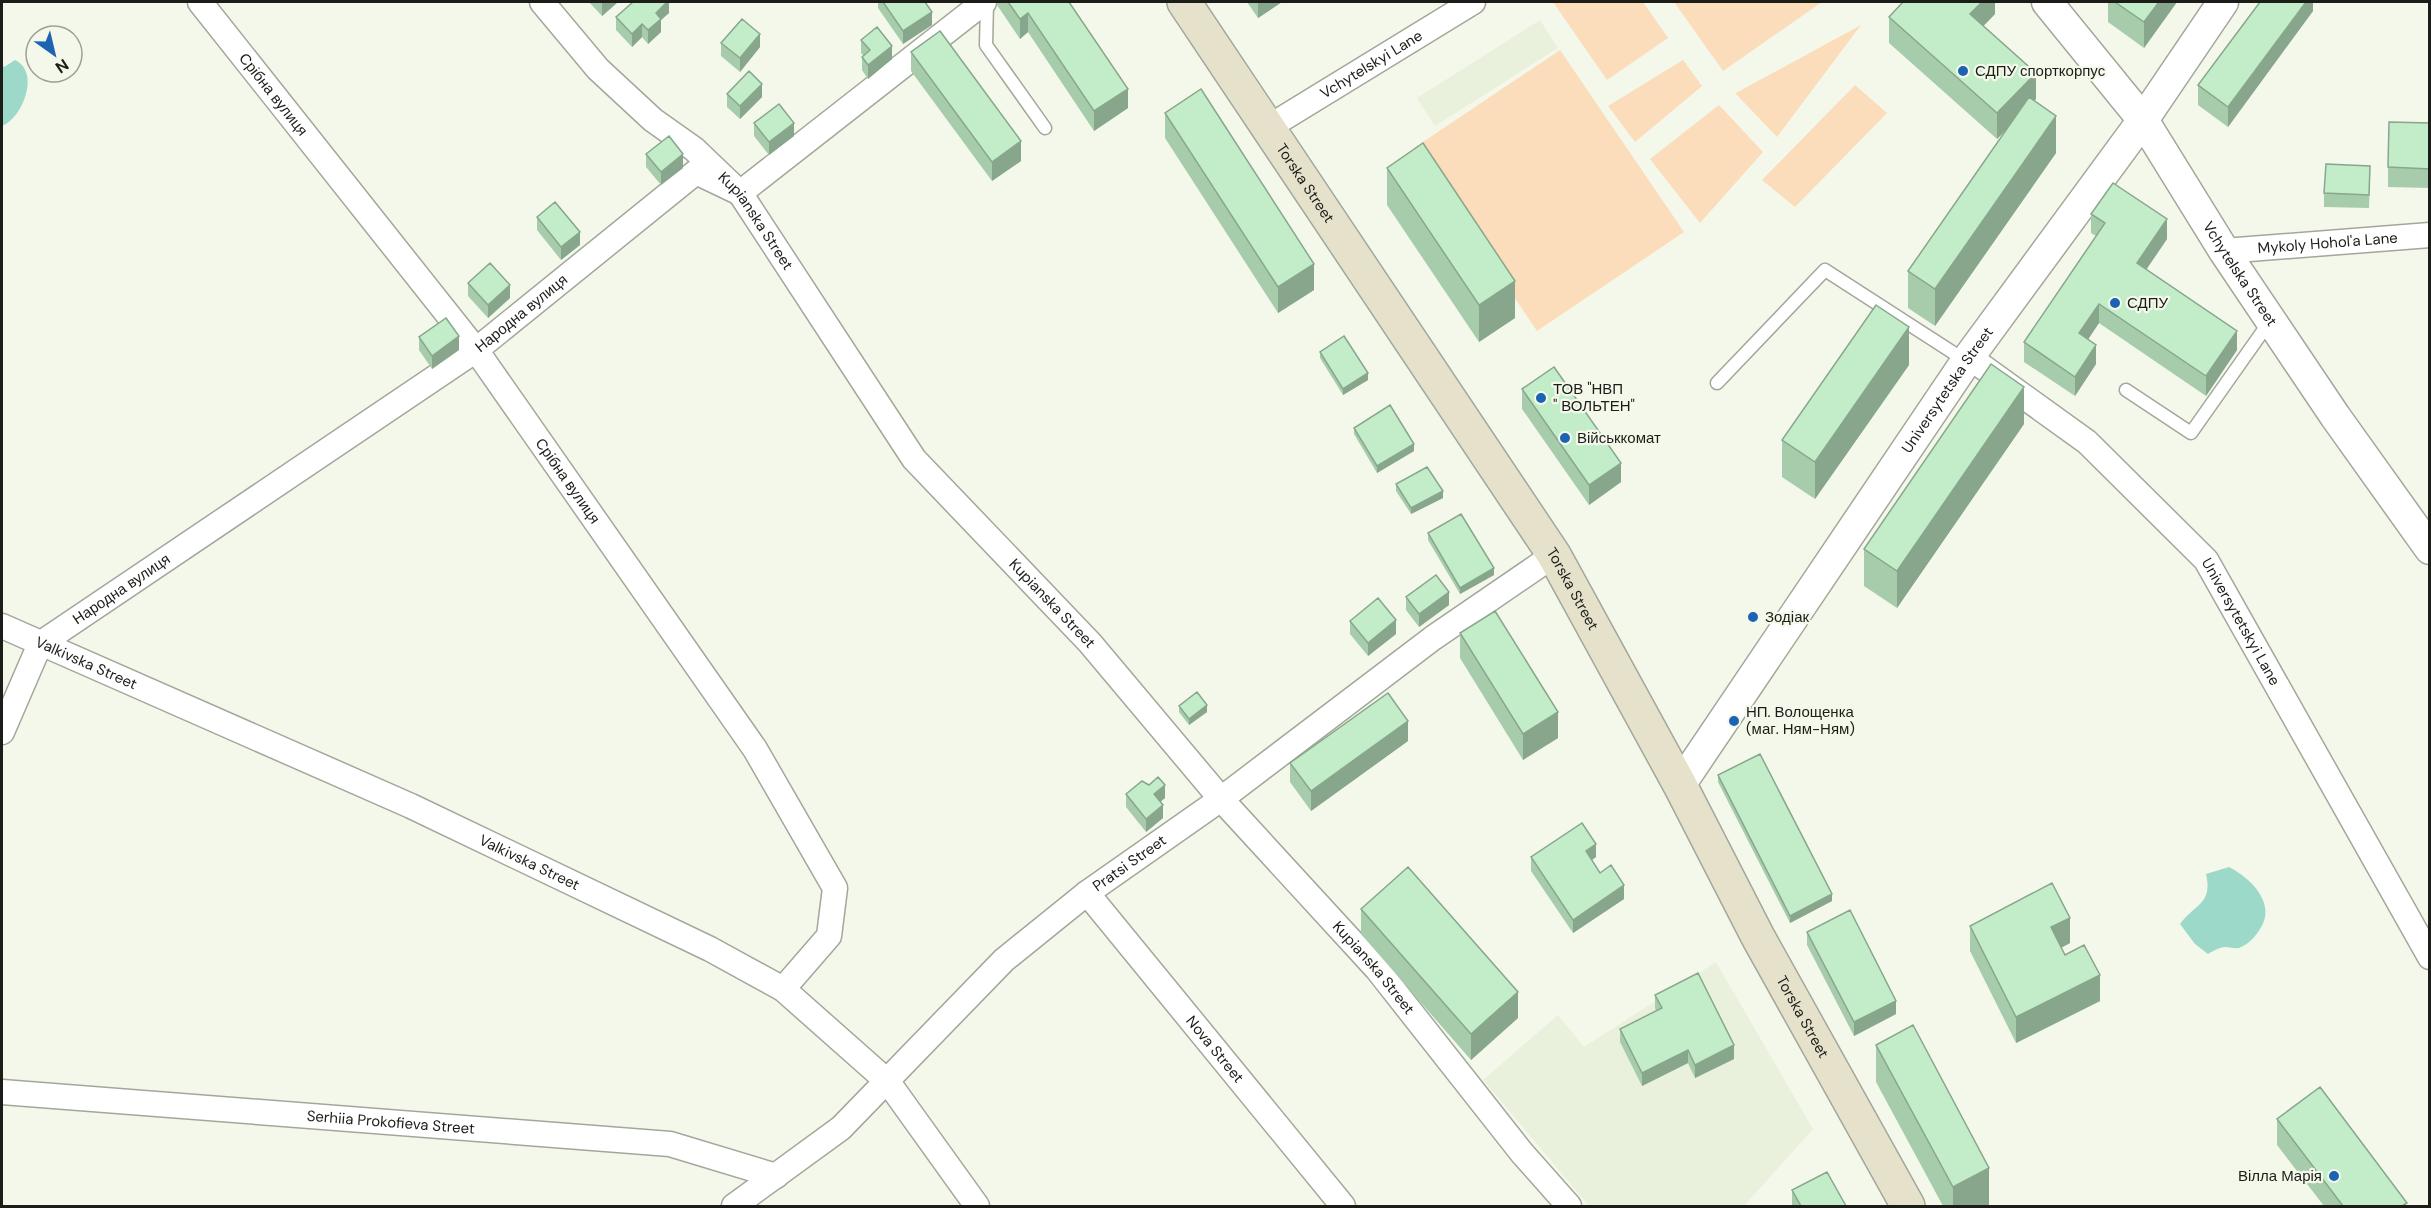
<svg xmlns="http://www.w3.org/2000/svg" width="2431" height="1208" font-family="'DM Sans',sans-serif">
	<rect width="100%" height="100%" fill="#f4f8eb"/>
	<path fill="#e9f0db" d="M1540,20L1558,48L1435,126L1417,98Z
		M1716,962L1813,1129L1744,1206H1589L1483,1080L1558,1015L1584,1047Z"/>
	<path fill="#fbdcbb" d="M1553,2H1643L1668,38L1607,80Z
		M1674,2H1822L1723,71Z
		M1861,25L1777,137L1735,93H1736Z
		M1560,50L1684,232L1537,331L1414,148Z
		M1683,60L1702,86L1635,142L1608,106Z
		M1855,85L1887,113L1795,207L1762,180Z
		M1719,105L1763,152L1700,223L1650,159Z"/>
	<path fill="#9cd9c8" d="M15,60C41,72 22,119 2,126V65L4,67Z
		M2229,867C2251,878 2277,904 2260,929C2255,937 2249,944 2239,948C2235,949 2230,947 2225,947C2220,947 2213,951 2208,954L2195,944L2180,924C2195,904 2213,904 2206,874Z"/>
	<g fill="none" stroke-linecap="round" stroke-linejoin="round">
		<defs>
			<path id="service" d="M987,2L986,45L1045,128
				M1717,383L1825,270L1966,361
				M2126,390L2191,433L2270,321"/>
			<g id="minor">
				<path id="s1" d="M200,2L476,350L755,749L835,888L829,936L783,989"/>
				<path id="s2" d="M542,2L598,69L653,120L694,149L740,193L914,459L1090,643L1221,799L1377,969L1522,1153L1569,1206"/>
				<path id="s3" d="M1269,127L1473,2"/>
				<path id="s4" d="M2224,251L2430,235"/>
				<path id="s5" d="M1969,357L2087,442L2206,560L2430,957"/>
				<path id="s6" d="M2,626L411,806L710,949L783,989L888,1082L977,1206"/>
				<path id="s7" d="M2,732L40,644L476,350L696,172L740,193L984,2"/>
				<path id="s8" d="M1087,893L1343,1206"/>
				<path id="s9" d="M2,1092L670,1144L776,1176"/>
				<path id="s10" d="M734,1206L841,1128L1004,960L1087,893L1221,799L1433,638L1554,555"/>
			</g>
			<g id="tertiary">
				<path id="s11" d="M2047,2L2143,120L2224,251L2335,416L2430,549"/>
				<path id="s12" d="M1680,785L1969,357L2143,120L2223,2"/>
			</g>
			<g id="secondary">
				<path id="s13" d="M1184,2L1554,555L1680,785L1758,937L1908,1206"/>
			</g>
		</defs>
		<use href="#service" stroke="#a3a79b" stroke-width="15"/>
		<use href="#minor" stroke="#a3a79b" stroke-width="27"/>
		<use href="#tertiary" stroke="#a3a79b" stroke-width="33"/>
		<use href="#secondary" stroke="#a3a79b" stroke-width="36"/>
		<use href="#service" stroke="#fff" stroke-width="12"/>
		<use href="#minor" stroke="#fff" stroke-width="24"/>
		<use href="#tertiary" stroke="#fff" stroke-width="30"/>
		<use href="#secondary" stroke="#e6e1ca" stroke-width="33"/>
	</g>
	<path fill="#a7ccac" d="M589,2H618L602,16Z
		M669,2V13L661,20V32L648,44L642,37L632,47L616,30V17Z
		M878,2H925L932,25L903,44L878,8Z
		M997,2H1069L1128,108L1094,131L1028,32L1020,39L997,5Z
		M1247,2H1282L1258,18Z
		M1995,2V14L1983,26L2036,99L2034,100L2056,153L1935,326L1908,308V271L2006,130L1997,139L1889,43V17Z
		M2108,2H2177L2144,48L2108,22Z
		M2313,2V11L2228,127L2198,105V85Z
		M861,40L892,59L868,79L862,70V57L863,55L861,53Z
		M721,43L760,47L740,72L721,56Z
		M911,52L1021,161L992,181L911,71Z
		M727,94L762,97L740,119L727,107Z
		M1165,113L1314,290L1278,313L1165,138Z
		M754,123L794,136L769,155L754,136Z
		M2430,123V188L2388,187V167Z
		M646,154L683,168L661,185L646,167Z
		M1387,168L1515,318L1479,342L1387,205Z
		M2370,179L2369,208L2324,207V193Z
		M2091,214L2167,239L2146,270L2237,350L2206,396L2099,323L2088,339L2096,364L2075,396L2024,362V342L2096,236L2091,233Z
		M537,217L580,245L561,260L537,230Z
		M468,283L510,298L488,318L468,296Z
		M419,337L459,350L432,369L419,350Z
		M1320,352L1368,380L1343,395L1320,358Z
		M1909,365L1815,499L1782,477V440Z
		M1522,389L1621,482L1589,505L1522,409Z
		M2024,424L1897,608L1864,586V549Z
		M1354,428L1414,451L1377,473L1354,434Z
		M1396,484L1443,498L1411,514L1396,491Z
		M1428,533L1494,575L1460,594L1428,540Z
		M1406,597L1449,605L1419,627L1406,610Z
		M1350,621L1396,634L1368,656L1350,634Z
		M1460,633L1558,738L1523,760L1460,658Z
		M1179,706L1207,712L1189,725L1179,712Z
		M1408,741L1311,811L1290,782V763Z
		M1718,775L1832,901L1790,923L1718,782Z
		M1126,794L1165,798L1160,802L1163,818L1146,832L1126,807Z
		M1531,857H1596L1592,860L1600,873L1624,899L1573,933L1531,871Z
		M1361,909L1518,1018L1471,1060L1361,934Z
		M1970,926L2070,943L2061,948L2065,955L2100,1001L2016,1043L1970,951Z
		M1807,932L1896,1014L1854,1036L1807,945Z
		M1655,995L1734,1059L1695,1078L1688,1063L1642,1086L1620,1042V1029L1656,1011L1655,1008Z
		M1876,1045L1989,1205L1986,1206H1943L1876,1082Z
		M2277,1119L2407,1206H2324L2277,1145Z
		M1792,1190L1846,1206H1792Z"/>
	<path fill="#88a68c" d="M602,2H618L602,16Z
		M667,2H669V13L661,20V32L648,44V30L656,13Z
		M1258,2H1282L1258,18Z
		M1982,2H1995V14L1970,40V14Z
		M2159,2H2177L2144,48V22Z
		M2306,2H2313V11L2228,127V107Z
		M932,12V25L903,44V31Z
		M1028,13V32L1020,39V19Z
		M642,24V37L632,47V34Z
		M760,34V47L740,72V58Z
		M892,46V59L868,79V65Z
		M2036,73V99L1997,139V113Z
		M762,84V97L740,119V106Z
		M1128,89V108L1094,131V111Z
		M2056,116V153L1935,326V289Z
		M794,123V136L769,155V142Z
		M1021,141V161L992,181V162Z
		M683,154V168L661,185V172Z
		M2167,219V239L2137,283V263Z
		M580,232V245L561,260V247Z
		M1314,264V290L1278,313V287Z
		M1515,281V318L1479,342V305Z
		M510,285V298L488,318V305Z
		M2099,304V323L2079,353V333Z
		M1909,327V365L1815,499V462Z
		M2237,331V350L2206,396V376Z
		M459,336V350L432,369V356Z
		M2096,345V364L2075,396V377Z
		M1368,373V380L1343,395V389Z
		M2024,387V424L1897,608V571Z
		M1414,444V451L1377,473V466Z
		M1621,463V482L1589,505V485Z
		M1443,491V498L1411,514V508Z
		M1494,568V575L1460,594V588Z
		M1449,592V605L1419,627V614Z
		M1396,620V634L1368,656V643Z
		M1207,705V712L1189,725V719Z
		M1558,712V738L1523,760V734Z
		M1408,721V741L1311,811V791Z
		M1165,785V798L1154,807V794Z
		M1163,805V818L1146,832V819Z
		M1596,844V857L1586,864V851Z
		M1624,885V899L1573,933V920Z
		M1832,894V901L1790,923V916Z
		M2070,918V943L2051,953V927Z
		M2100,975V1001L2016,1043V1017Z
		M1518,992V1018L1471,1060V1034Z
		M1896,1001V1014L1854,1036V1022Z
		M1734,1045V1059L1695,1078V1065Z
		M1688,1050V1063L1642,1086V1073Z
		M1989,1168V1205L1986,1206H1953V1187Z"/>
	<path fill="#c2edc8" stroke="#88a68c" stroke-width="1.5" d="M633,2H667L656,13L661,19L648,30L642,24L632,34L616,17Z
		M883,2H925L932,12L903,31Z
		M1008,2H1069L1128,89L1094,111L1028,13L1020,19Z
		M1903,2H1982L1970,14L2036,73L1997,113L1889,17Z
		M2115,2H2159L2144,22Z
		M2260,2H2306L2228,107L2198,85Z
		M742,19L760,34L740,58L721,43Z
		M877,27L892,46L868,65L862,57L870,50L861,40Z
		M940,31L1021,141L992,162L911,52Z
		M749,71L762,84L740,106L727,94Z
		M1201,89L1314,264L1278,287L1165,113Z
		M2029,97L2056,116L1935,289L1908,271Z
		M779,104L794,123L769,142L754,123Z
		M2389,122L2430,123V169L2388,167Z
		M669,136L683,154L661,172L646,154Z
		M1423,143L1515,281L1479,305L1387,168Z
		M2326,164L2370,166L2369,195L2324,193Z
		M2113,183L2167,219L2137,263L2237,331L2206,376L2099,304L2079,333L2096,345L2075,377L2024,342L2105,223L2091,214Z
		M555,202L580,232L561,247L537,217Z
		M490,263L510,285L488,305L468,283Z
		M1876,305L1909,327L1815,462L1782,440Z
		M446,318L459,336L432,356L419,337Z
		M1344,336L1368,373L1343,389L1320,352Z
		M1991,364L2024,387L1897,571L1864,549Z
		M1554,367L1621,463L1589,485L1522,389Z
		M1390,405L1414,444L1377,466L1354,428Z
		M1427,467L1443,491L1411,508L1396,484Z
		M1461,514L1494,568L1460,588L1428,533Z
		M1436,575L1449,592L1419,614L1406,597Z
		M1378,598L1396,620L1368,643L1350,621Z
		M1495,611L1558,712L1523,734L1460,633Z
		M1197,692L1207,705L1189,719L1179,706Z
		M1388,693L1408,721L1311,791L1290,763Z
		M1760,754L1832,894L1790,916L1718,775Z
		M1158,777L1165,785L1154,794L1163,805L1146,819L1126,794L1142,781L1149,785Z
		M1582,823L1596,844L1586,851L1600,873L1611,865L1624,885L1573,920L1531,857Z
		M1408,867L1518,992L1471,1034L1361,909Z
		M2052,883L2070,918L2051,927L2065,955L2084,945L2100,975L2016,1017L1970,926Z
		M1850,910L1896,1001L1854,1022L1807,932Z
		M1698,973L1734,1045L1695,1065L1688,1050L1642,1073L1620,1029L1662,1008L1655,995Z
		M1913,1025L1989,1168L1953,1187L1876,1045Z
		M2320,1087L2407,1203L2402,1206H2343L2277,1119Z
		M1827,1172L1846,1206H1801L1792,1190Z"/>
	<g fill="#1c63b2" stroke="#f4f8eb" stroke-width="2">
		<circle cx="1963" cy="71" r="6"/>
		<circle cx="2115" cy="303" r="6"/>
		<circle cx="1541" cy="398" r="6"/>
		<circle cx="1565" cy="438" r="6"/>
		<circle cx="1753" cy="617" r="6"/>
		<circle cx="1734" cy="721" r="6"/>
		<circle cx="2334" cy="1176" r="6"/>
	</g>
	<g text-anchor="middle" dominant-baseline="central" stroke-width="4.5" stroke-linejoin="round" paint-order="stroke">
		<g font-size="15" fill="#1c1d19" stroke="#f4f8eb">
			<text stroke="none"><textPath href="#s3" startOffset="120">Vchytelskyi Lane</textPath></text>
			<text stroke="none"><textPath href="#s1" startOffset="118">Срібна вулиця</textPath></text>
			<text stroke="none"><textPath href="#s13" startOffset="218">Torska Street</textPath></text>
			<text stroke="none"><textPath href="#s2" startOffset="308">Kupianska Street</textPath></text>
			<text stroke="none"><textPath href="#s4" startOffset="104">Mykoly Hohol'a Lane</textPath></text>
			<text stroke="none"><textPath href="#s11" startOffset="334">Vchytelska Street</textPath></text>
			<text stroke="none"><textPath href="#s7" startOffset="680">Народна вулиця</textPath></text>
			<text stroke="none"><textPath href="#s12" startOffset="477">Universytetska Street</textPath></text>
			<text stroke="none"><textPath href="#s1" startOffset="604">Срібна вулиця</textPath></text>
			<text stroke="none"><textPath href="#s7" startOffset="194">Народна вулиця</textPath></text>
			<text stroke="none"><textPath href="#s13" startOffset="704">Torska Street</textPath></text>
			<text stroke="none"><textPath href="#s2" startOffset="794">Kupianska Street</textPath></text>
			<text stroke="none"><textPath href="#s5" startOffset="384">Universytetskyi Lane</textPath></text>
			<text stroke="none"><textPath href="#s6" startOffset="92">Valkivska Street</textPath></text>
			<text stroke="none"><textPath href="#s6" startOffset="578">Valkivska Street</textPath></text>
			<text stroke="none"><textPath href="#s10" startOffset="525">Pratsi Street</textPath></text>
			<text stroke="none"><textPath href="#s2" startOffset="1280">Kupianska Street</textPath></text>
			<text stroke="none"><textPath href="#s13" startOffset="1190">Torska Street</textPath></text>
			<text stroke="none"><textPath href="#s8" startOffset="202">Nova Street</textPath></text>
			<text stroke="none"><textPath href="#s9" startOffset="390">Serhiia Prokofieva Street</textPath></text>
		</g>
		<g font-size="15" fill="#1c1d19" stroke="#f4f8eb" text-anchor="start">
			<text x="1975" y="71">СДПУ спорткорпус</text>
			<text x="2127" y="303">СДПУ</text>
			<text x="1553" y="389">ТОВ "НВП<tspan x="1553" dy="17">" ВОЛЬТЕН"</tspan></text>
			<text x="1577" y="438">Військкомат</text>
			<text x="1765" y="617">Зодіак</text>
			<text x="1746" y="712">НП. Волощенка<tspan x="1746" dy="17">(маг. Ням-Ням)</tspan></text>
			<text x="2322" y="1176" text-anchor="end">Вілла Марія</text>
		</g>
	</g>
	<rect width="2431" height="1208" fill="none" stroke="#1c1d19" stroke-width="6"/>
	<g transform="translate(54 54) rotate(146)"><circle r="28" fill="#f4f8eb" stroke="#9ea097" stroke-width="1.5"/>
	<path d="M0-4.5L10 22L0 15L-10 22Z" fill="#1c63b2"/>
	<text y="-9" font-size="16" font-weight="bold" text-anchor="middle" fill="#1c1d19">N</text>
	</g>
</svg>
